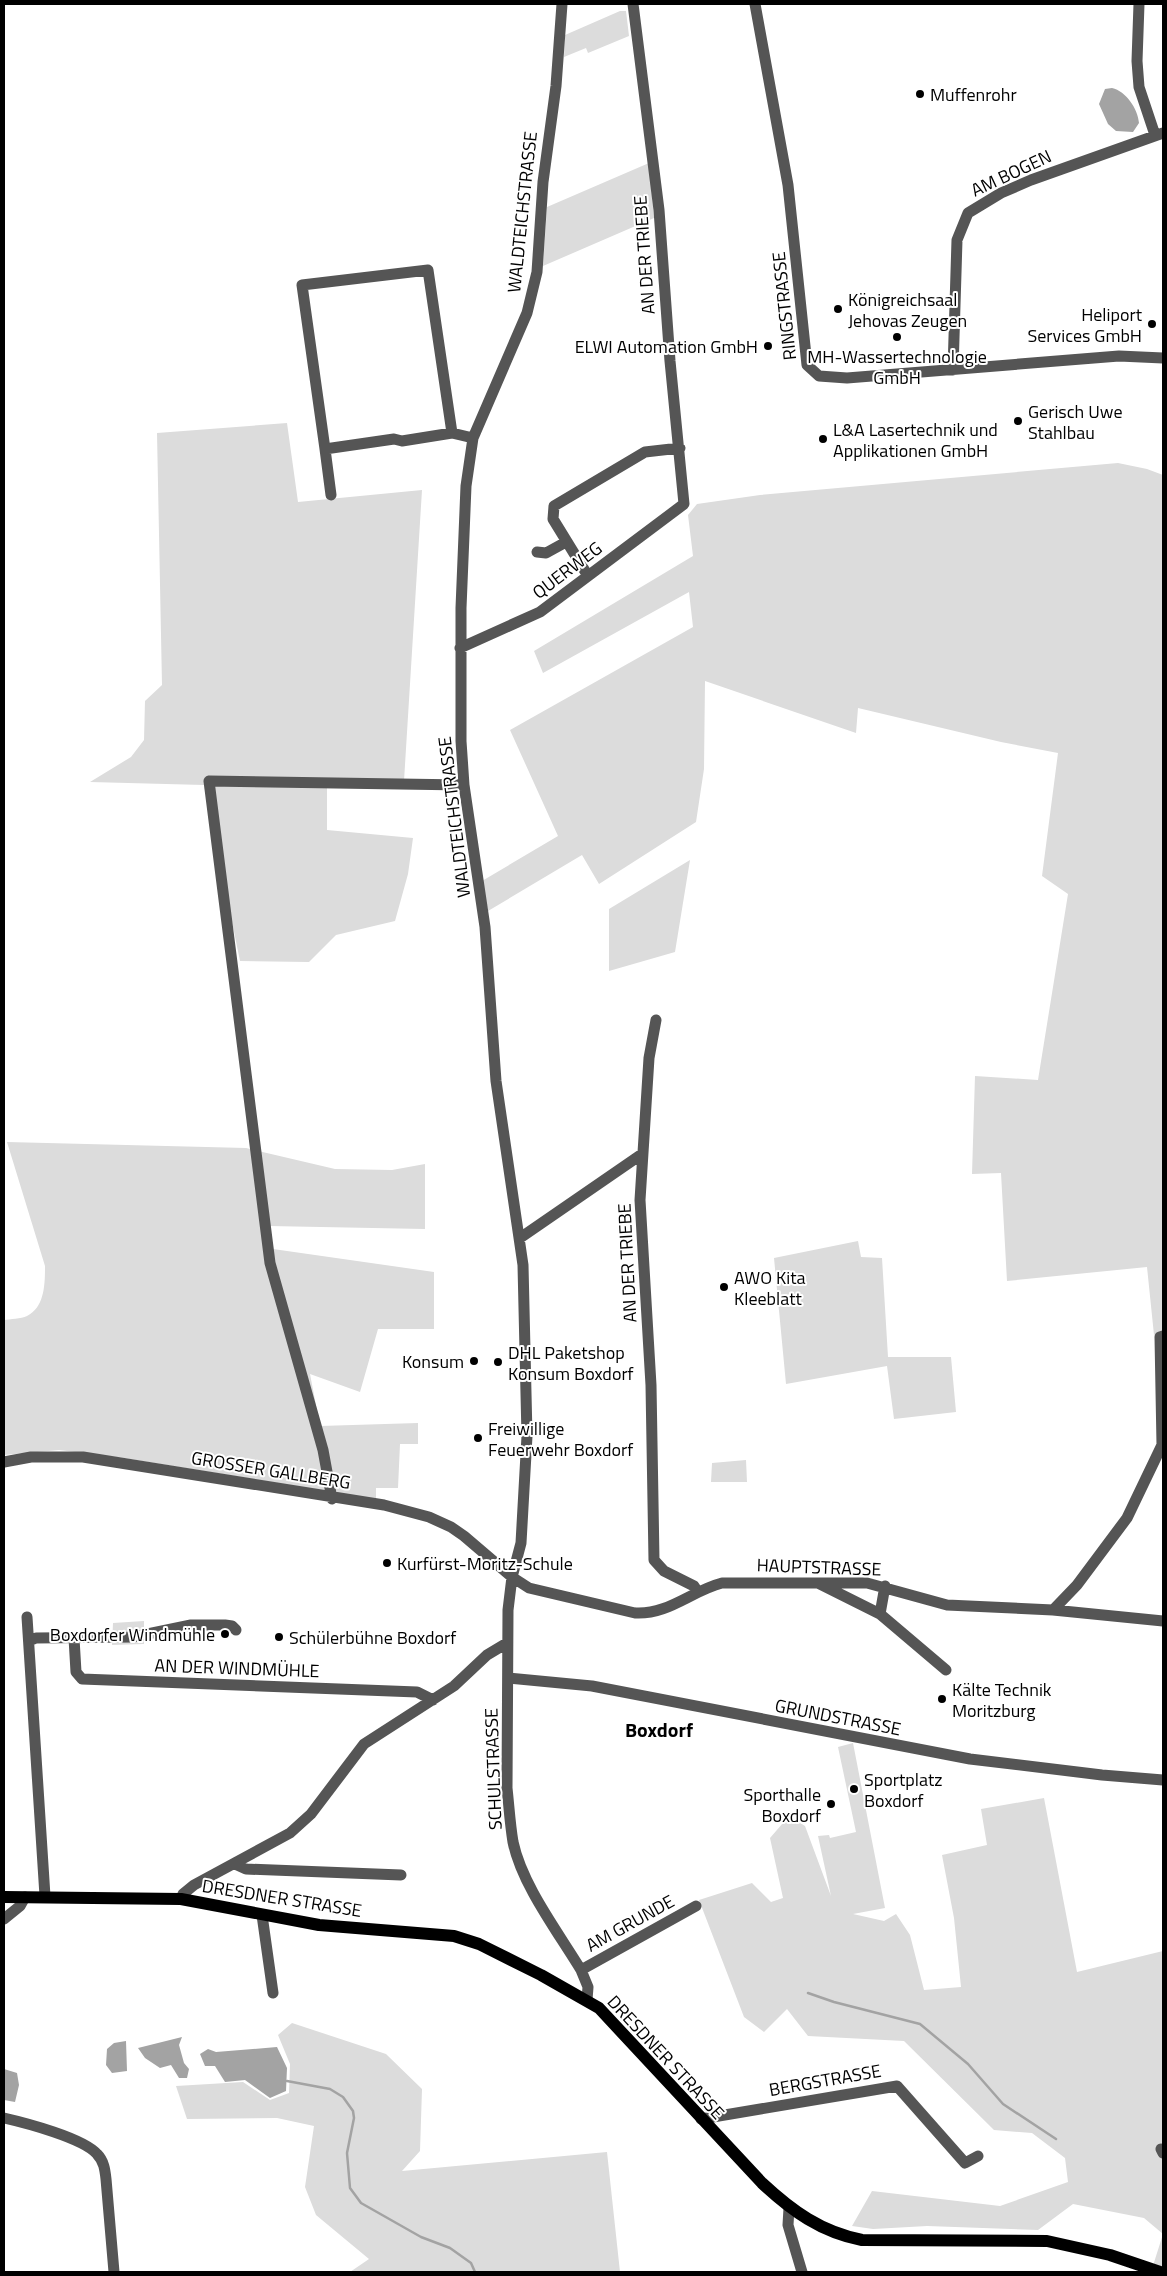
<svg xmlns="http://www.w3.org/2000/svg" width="1167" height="2276" font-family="'Titillium Web',sans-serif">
	<rect width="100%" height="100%" fill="#fff"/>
	<path fill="#dcdcdc" d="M620,11H626L629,36L588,53L586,48L564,57L565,35Z
		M649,163L654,218L543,266L547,207Z
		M287,423L298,502L422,490L404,781L327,788V830L413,838L408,874L395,921L336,935L309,962L240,961L204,785L90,782L131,757L144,740L145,701L162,685L157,433Z
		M1118,463L1147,469L1163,475V1332L1154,1335L1147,1267L1007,1281L1001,1173L972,1174L975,1076L1038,1080L1068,894L1042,876L1058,753L1001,742L858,708L856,733L705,681L704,769L696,822L599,884L582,855L488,911L482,881L558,836L510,730L693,627L689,592L543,673L534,651L693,556L688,515L697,504L760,495Z
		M690,860L675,952L609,971V909Z
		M7,1142L246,1148L335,1169L392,1170L425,1164V1229L269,1226L273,1249L434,1272V1329H378L360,1392L310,1374L320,1426L418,1423V1444H400L398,1488H376V1499L124,1458L59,1450L4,1455V1320C10,1319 21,1319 27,1316C45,1307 45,1283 45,1266Z
		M858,1241L861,1257L882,1258L888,1357H951L956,1412L894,1419L887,1366L786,1384L774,1258Z
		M746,1460L747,1482H711L712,1463Z
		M144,1621V1644L112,1645L113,1623Z
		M853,1743L885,1908L853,1914L884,1921L896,1914L910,1935L924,1990L961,1987L954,1918L942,1855L987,1845L981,1809L1044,1798L1077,1972L1163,1951V2272H1151L1163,2234L1144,2218L1073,2204L1038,2230L927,2226L873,2229L852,2226L872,2191L1000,2206L1068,2182L1065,2158L1032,2133L994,2130L904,2041L808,2036L787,2009L764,2032L744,2017L699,1900L752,1883L771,1902L783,1898L770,1838L789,1816L805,1826L831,1896L818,1836L829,1835L830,1838L856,1832L838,1747Z
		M292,2023L386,2054L422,2089L420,2151L402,2171L607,2152L620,2272H350L369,2259L316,2215L305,2187L314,2126L277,2118L187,2119L176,2086L243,2082L270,2100L289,2093L290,2064L278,2035Z"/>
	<path fill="#a3a3a3" d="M1112,88C1126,91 1138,109 1139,123L1133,132L1116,131L1108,124L1099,104L1105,89Z
		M182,2037L179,2045L184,2063L189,2069L187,2078H179L171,2065L160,2068L145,2058L138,2048Z
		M126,2041L127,2071L112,2073L106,2065L107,2049L114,2043Z
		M277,2047L287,2068L286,2091L270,2098L245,2080L225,2082L215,2066H205L200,2054L208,2049L216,2052Z
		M4,2069L17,2073L19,2085L15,2102L4,2100Z"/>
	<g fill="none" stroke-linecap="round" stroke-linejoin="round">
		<path stroke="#a3a3a3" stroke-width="2.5" d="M808,1993L834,2002L920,2024L968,2064L1003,2104L1056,2139
			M287,2081L330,2089L343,2097L353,2111L354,2118L347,2153L350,2188L361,2203L421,2237L450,2248L471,2263L475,2272"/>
		<path stroke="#555" stroke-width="11" d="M562,4L556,86L543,182L537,272L527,313L473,438L466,486L461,608V741L464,785L485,927L496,1081L523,1265L527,1436L521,1543L512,1577L508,1610L507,1788C509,1806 510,1824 513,1842C522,1885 558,1932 581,1970L588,1987L587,2000
			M755,4L788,185L807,365L819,376L847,378L1119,356L1163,358
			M1139,4L1137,61L1139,87L1155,135
			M953,370L957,240L968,213L1001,193L1031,180L1163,133
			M452,433L428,270L302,285L325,449L394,439L402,441L452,433L473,438
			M325,449L331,495
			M537,552L546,553L566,542
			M588,576L553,519L554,506L645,452L680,448
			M460,648L540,612L684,504L670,361L659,210L633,4
			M656,1020L649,1058L640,1200L651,1385L654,1560L664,1571L694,1586L698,1592
			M520,1238L642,1154
			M4,1462L31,1457H83L384,1505L429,1517L451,1527L464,1536L512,1577L529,1588L635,1613C668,1615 691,1591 722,1583H867L947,1605L1053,1610L1163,1621
			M332,1499L323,1450L270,1263L209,781L464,785
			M818,1583L880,1614L885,1586
			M1053,1610L1077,1585L1127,1518L1162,1445L1160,1337L1163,1336
			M880,1614L946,1670
			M27,1617L45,1896
			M74,1638L76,1672L82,1679L417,1692L433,1700
			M29,1641L36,1638L133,1637L191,1625H225L232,1626L236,1630
			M508,1678L592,1686L970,1759L1102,1775L1163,1780
			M235,1864L246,1869L401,1875
			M181,1899L183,1894L194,1885L290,1833L311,1814L364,1744L454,1686L487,1655L507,1643
			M262,1915L273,1993
			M4,1919L20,1906L25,1897
			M581,1970L696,1906
			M4,2118C26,2123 83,2138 97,2154C104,2161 105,2170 106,2179L114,2272
			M701,2119L897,2086L965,2163L978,2156
			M1161,2149L1163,2153
			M789,2208L788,2225L802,2272"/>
		<path stroke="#000" stroke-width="12" d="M4,1897L181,1899L319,1925L454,1936L479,1944L541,1975L599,2008L762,2183C792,2211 821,2232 862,2240L1047,2241L1110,2255L1160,2272"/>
	</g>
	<g fill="#000" stroke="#fff" stroke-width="2">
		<circle cx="920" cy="94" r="5"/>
		<circle cx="838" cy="309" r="5"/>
		<circle cx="1152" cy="324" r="5"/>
		<circle cx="897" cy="337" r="5"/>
		<circle cx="768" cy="346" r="5"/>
		<circle cx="1018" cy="421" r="5"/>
		<circle cx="823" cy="439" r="5"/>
		<circle cx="724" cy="1287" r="5"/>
		<circle cx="474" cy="1361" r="5"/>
		<circle cx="498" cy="1362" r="5"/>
		<circle cx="478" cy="1438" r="5"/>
		<circle cx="387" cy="1563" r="5"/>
		<circle cx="225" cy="1634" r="5"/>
		<circle cx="279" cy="1637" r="5"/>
		<circle cx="942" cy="1699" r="5"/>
		<circle cx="854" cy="1789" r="5"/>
		<circle cx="831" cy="1804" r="5"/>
	</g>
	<g text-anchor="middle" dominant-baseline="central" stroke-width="4" stroke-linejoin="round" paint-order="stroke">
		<g font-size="18" fill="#000" stroke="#fff" text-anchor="start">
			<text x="930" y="94">Muffenrohr</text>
			<text x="848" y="299">Königreichsaal<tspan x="848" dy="21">Jehovas Zeugen</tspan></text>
			<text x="1142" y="314" text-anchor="end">Heliport<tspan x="1142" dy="21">Services GmbH</tspan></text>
			<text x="758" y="346" text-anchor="end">ELWI Automation GmbH</text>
			<text x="897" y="356" text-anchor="middle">MH-Wassertechnologie<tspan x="897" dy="21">GmbH</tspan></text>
			<text x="1028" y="411">Gerisch Uwe<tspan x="1028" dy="21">Stahlbau</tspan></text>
			<text x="833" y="429">L&amp;A Lasertechnik und<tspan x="833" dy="21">Applikationen GmbH</tspan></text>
			<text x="734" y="1277">AWO Kita<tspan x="734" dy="21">Kleeblatt</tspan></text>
			<text x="508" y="1352">DHL Paketshop<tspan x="508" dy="21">Konsum Boxdorf</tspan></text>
			<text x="464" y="1361" text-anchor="end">Konsum</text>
			<text x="488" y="1428">Freiwillige<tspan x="488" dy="21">Feuerwehr Boxdorf</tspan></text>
			<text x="397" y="1563">Kurfürst-Moritz-Schule</text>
			<text x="215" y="1634" text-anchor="end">Boxdorfer Windmühle</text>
			<text x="289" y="1637">Schülerbühne Boxdorf</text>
			<text x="952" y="1689">Kälte Technik<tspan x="952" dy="21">Moritzburg</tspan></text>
			<text x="864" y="1779">Sportplatz<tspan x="864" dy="21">Boxdorf</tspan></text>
			<text x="821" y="1794" text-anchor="end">Sporthalle<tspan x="821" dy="21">Boxdorf</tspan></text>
		</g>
		<g font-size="18" fill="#000" stroke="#fff">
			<text transform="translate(1011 173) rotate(-25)">AM BOGEN</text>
			<text transform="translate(522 212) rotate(-84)">WALDTEICHSTRASSE</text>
			<text transform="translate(644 255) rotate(-94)">AN DER TRIEBE</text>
			<text transform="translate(784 306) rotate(-96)">RINGSTRASSE</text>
			<text transform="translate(567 570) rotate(-37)">QUERWEG</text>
			<text transform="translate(454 817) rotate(-97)">WALDTEICHSTRASSE</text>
			<text transform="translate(627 1263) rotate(-93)">AN DER TRIEBE</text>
			<text transform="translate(271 1470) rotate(9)">GROSSER GALLBERG</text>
			<text transform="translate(819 1567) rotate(2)">HAUPTSTRASSE</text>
			<text transform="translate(237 1668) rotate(2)">AN DER WINDMÜHLE</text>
			<text transform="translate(838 1717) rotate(11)">GRUNDSTRASSE</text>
			<text transform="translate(493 1769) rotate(-92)">SCHULSTRASSE</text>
			<text transform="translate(282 1898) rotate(9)">DRESDNER STRASSE</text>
			<text transform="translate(630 1923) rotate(-29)">AM GRUNDE</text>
			<text transform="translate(666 2057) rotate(47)">DRESDNER STRASSE</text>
			<text transform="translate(825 2080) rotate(-10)">BERGSTRASSE</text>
		</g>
		<g font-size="20" font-weight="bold" fill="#000" stroke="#fff">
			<text x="659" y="1729">Boxdorf</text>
		</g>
	</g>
	<rect width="1167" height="2276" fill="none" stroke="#000000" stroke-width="10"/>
</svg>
